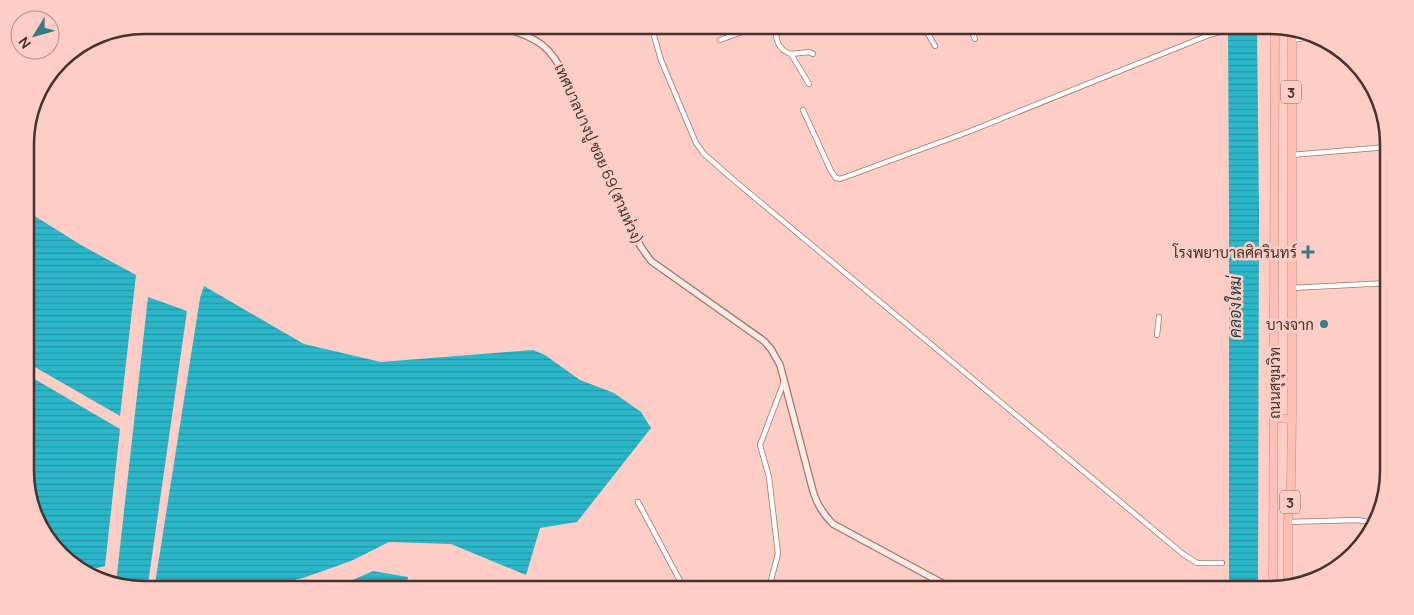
<svg xmlns="http://www.w3.org/2000/svg" width="1414" height="615" font-family="Manrope,Sarabun,sans-serif">
	<defs>
		<pattern id="water-rules" width="6" height="5" patternUnits="userSpaceOnUse" patternTransform="scale(1.25)"><rect width="6" height="5" fill="#2bb7ca"/><path d="M0 2.5h6" fill="none" stroke="#2795a4"/></pattern>
	</defs>
	<rect width="100%" height="100%" fill="#fecec6"/>
	<path fill="url(#water-rules)" d="M1228,25H1257L1259,210L1258,590H1229V210Z
		M25,210L81,245L136,275L120,416L26,362Z
		M204,286L304,344L381,362L533,350L545,355L580,380L614,393L641,412L651,428L577,522L540,528L526,575L451,544L389,542L351,561L303,578L258,588L154,590L200,298Z
		M148,297L187,311L148,584L116,583Z
		M26,374L120,429L105,566L85,571L50,544L26,487Z
		M373,571L408,577L406,590H330Z"/>
	<g fill="none" stroke-linecap="round" stroke-linejoin="round">
		<defs>
			<path id="street" d="M651,25L661,60L696,143L704,154L736,182L1183,554L1197,563H1222
				M731,25L736,34
				M777,25C774,38 778,50 791,54L809,84
				M923,25L935,46
				M969,25L975,39
				M720,40L760,25
				M1291,40L1318,36
				M791,54L809,52L813,54
				M803,110L831,171L836,178L840,179L968,132L1209,35L1227,30L1275,28
				M1291,155L1388,147
				M1291,288L1388,283
				M1157,335L1159,317
				M638,502L685,590
				M1288,522L1357,520L1375,523
				M778,590L771,580L778,554L769,477L760,445L784,382"/>
			<path id="secondary" d="M497,25C534,39 547,39 566,78L635,236L641,247L651,261L764,341L771,349L780,365L813,491C817,505 823,514 833,524L955,590"/>
			<path id="highway" d="M1274,418L1292,419
				M1288,586V522L1291,484L1292,414V29
				M1273,590L1275,26"/>
		</defs>
		<use href="#street" stroke="#9f746d" stroke-width="6"/>
		<use href="#secondary" stroke="#9f746d" stroke-width="8"/>
		<use href="#highway" stroke="#bd8e86" stroke-width="9"/>
		<use href="#street" stroke="#fff" stroke-width="4.5"/>
		<use href="#secondary" stroke="#ffece9" stroke-width="5.5"/>
		<use href="#highway" stroke="#febfb5" stroke-width="8"/>
	</g>
	<g fill="#347b86" stroke="#fecec6" stroke-width="2">
		<path d="M1305.5 244.5h5v5h5v5h-5v5h-5v-5h-5v-5h5z"/>
		<circle cx="1324" cy="324" r="5"/>
	</g>
	<g text-anchor="middle" dominant-baseline="central" stroke-width="5" stroke-linejoin="round" paint-order="stroke">
		<g fill="#fecec6" stroke="#7c615c" stroke-width="1">
			<rect x="1281" y="80.5" width="20" height="23" rx="4"/>
			<rect x="1280" y="490.5" width="20" height="23" rx="4"/>
		</g>
		<g font-size="14" font-weight="bold" fill="#45322f">
			<text x="1291" y="92">3</text>
			<text x="1290" y="502">3</text>
		</g>
		<g font-size="15" fill="#45322f" stroke="#fecec6">
			<text transform="translate(599 154) rotate(66)">เทศบาลบางปู ซอย 69(สามห่วง)</text>
			<text transform="translate(1274 383) rotate(-90)">ถนนสุขุมวิท</text>
		</g>
		<g font-size="15" fill="#45322f" stroke="#fecec6" text-anchor="end">
			<text x="1297" y="252">โรงพยาบาลศิครินทร์</text>
			<text x="1314" y="324">บางจาก</text>
		</g>
		<g font-size="16" font-style="italic" fill="#1f3b3f" stroke="#fecec6">
			<text transform="translate(1235 307) rotate(-90)">คลองใหม่</text>
		</g>
	</g>
	<path d="M0 0H1414V615H0ZM144 34H1270A110 110 0 0 1 1380 144V471A110 110 0 0 1 1270 581H144A110 110 0 0 1 34 471V144A110 110 0 0 1 144 34Z" fill="#fecec6" fill-rule="evenodd"/>
	<path fill="none" stroke="#45322f" stroke-width="2.5" d="M144 34H1270A110 110 0 0 1 1380 144V471A110 110 0 0 1 1270 581H144A110 110 0 0 1 34 471V144A110 110 0 0 1 144 34Z"/>
	<g transform="translate(35 35) rotate(233)"><circle r="24" fill="#fecec6" stroke="#b4908a"/>
	<path d="M0-4L9 19L0 12L-9 19Z" fill="#347b86"/>
	<text y="-8" font-size="14" font-weight="bold" text-anchor="middle" fill="#45322f">N</text>
	</g>
</svg>
